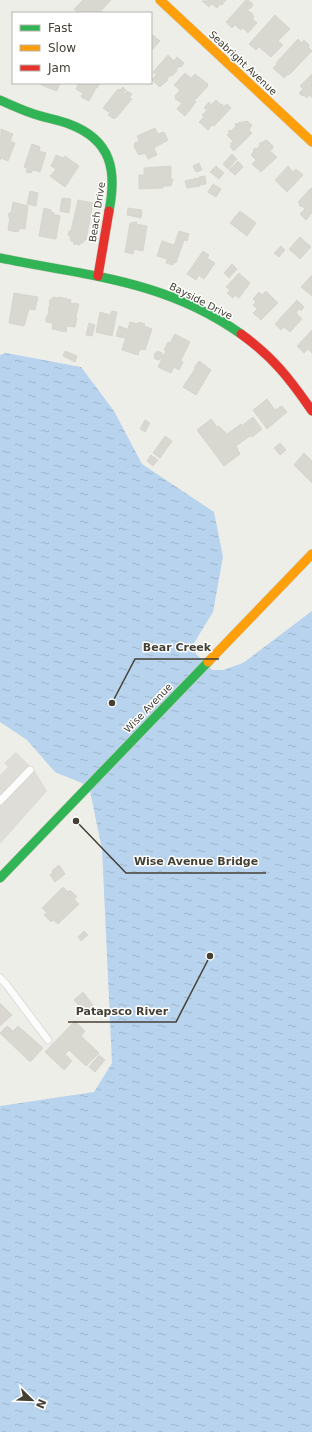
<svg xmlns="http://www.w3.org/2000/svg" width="312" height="1432" font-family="'DejaVu Sans',sans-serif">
	<defs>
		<pattern id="water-ripples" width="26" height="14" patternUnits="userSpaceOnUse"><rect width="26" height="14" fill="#b7d3ee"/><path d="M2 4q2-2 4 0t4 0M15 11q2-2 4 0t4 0" fill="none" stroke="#9fb6cd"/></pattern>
	</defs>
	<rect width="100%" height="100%" fill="#eeeee8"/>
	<path fill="#deddd8" d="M16,752L35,771L47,791L0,844V775L8,767L4,763Z"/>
	<path fill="url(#water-ripples)" d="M6,353L81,367L114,411L142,464L214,512L223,557L213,612L194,643L196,654L212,670H223L243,663L312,611V1432H0V1106L94,1092L112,1063L102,849L89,786L55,772L27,740L0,722V355Z"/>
	<path fill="#d8d7d0" stroke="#d7d5ce" d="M83,0H111L99,13H79L74,9Z
		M226,0L222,5L220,4L217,8L212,4L209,7L202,1Z
		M246,0H248L253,4L252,5L253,6L247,10L253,14H252L254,17L252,18L257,23L248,33L243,28L241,30L235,25L232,28L226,22Z
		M275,15L290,29L278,41L283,45L271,57L259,47L256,50L249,44Z
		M153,35L160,41L151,51V37Z
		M298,39L302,43L304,40L309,45L308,47L312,51L289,75L288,74L284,78L273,68L277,64L276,63Z
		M168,55L174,61L177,57L184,63L181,67L180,66L176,69L177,71L172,76L171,75L167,79L168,80L160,87L152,80L159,71L155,74L153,72Z
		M185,73L191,78L195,74L208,84L207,85L208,86L194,101L196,102L185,116L177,109L182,103L175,99L176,98L175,96L180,90L174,85Z
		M312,74V97L309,95L307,98L303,95L302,96L299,93L303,89L300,86Z
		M42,83H60L57,91L41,85Z
		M79,83H100L97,88H96L89,101L81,97L83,93L76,89Z
		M123,87L126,90L123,93L125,94L127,91L132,94L129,98L132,99L116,118L115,117L114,119L108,115L110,113L103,108L118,89L120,90Z
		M216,100L221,105L222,104L223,105V107L227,104L231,108L214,126L212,125L208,130L199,122L204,117L202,115L207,110L204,108L209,102L211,105Z
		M244,121L245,122L247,121L252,125L249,130L252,133L234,151L230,147L232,144H230L233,141L227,135L230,132L228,131L230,130L231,131L236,126L235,125L236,123L237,124L240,122L242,123Z
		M155,128L158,134L164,132L168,140L154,148L157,155L148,159L145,153L139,155L138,154L134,146L135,143L139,141L137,136Z
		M1,129L13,134L10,141L15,143L8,161L1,158L0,160Z
		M265,140L266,142L267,140L273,146L272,150L270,149L269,150L277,157L261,172L252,164L256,160L251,155L254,151L253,150L255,148L257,149L260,145L259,144L261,142L262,143Z
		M32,144L40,147L39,151L46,153L40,172L33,170L31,173L26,172L27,168L24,167Z
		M232,154L237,159L228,169L223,164Z
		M56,155L63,158L65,156L79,166L65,187L50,176L56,169L51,166Z
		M238,161L243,167L235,175L229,170Z
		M199,163L202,170L196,172L193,166Z
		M171,166V180L173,179L171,186H163V188L139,189V175H144V168Z
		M216,166L224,173L219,179L210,172Z
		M288,166L293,172L296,169L303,175L287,192L275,180Z
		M205,176L206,184L200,185L199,177Z
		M198,178L200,186L187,188L185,181Z
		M213,184L221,189L216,197L208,192Z
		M311,188L312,189V213L306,220L300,214L305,209L302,206L301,207L299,205L300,204L298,202Z
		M30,191L38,193L36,206L27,204Z
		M62,198L71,199L69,213L60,211Z
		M78,200L93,203L86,240H84L83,243H80V245L73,244L74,242L71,241L70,236L68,235L69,231H71Z
		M13,202L28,206L25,229L19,228V231L16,232L8,230L10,217L8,216L9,213H11Z
		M44,208L51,210V212L54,213L53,214L60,216L56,239L39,236Z
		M128,208L142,210L141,218L127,215Z
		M240,211L256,223L247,236L230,223Z
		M133,222H137L136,224L147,226L143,251L134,249L133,254L125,252L130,223H133Z
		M179,231L189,234L187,241L184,240L176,263L174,262L173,265L166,263L167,259L157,256L162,241L174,245Z
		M300,237L311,247L300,259L289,249Z
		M281,246L285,250L279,257L274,253Z
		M203,251L209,255L207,258L215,263L204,279L199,275L196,280L187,274Z
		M232,264L237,269L229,278L224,273Z
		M239,273L250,283L239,298L235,295L233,298L227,293L230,290L226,287Z
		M312,275V296L301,287Z
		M266,291L278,303L261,320L253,313L257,309L253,305L256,302L253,299L259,292L262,295Z
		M14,293L38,297L35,310L29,309L24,326L9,323Z
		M53,297L58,298V300L59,297L71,300L70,303L79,304L76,317L77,318L75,327L67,326L66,332L52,329L53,323L46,322V317H47L49,311H48L50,303L49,302L50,300L52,299Z
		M297,300L304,307L301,311L299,309L296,313L302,319L290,332L284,327L281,330L275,324Z
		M112,311L117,312L112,336L96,332L100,312L110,315Z
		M130,322L138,324L139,322L145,324L144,326L152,329L145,350L140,349L138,355L122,350Z
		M89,323L95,325L92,336L86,335Z
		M119,326L127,329L124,338L116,336Z
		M312,330V353L308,349L304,353L297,346Z
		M175,334L190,342L181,360L183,362L179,370L174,367L171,373L158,367L166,351L164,350L168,342L170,343Z
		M65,351L77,356L75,362L63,356Z
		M158,351L162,353L163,357L159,360L155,359L154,354Z
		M199,361L211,370L196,395L183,387L195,369L194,368Z
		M267,399L275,410L282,406L287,412L267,429L253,410Z
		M253,417L262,429L252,437L243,425Z
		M211,419L217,427L219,426L227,434L241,424L250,436L236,446L240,454L224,466L197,430Z
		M145,420L150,423L145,432L140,429Z
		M165,436L172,441L160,458L153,453Z
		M280,443L286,450L280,455L274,448Z
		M304,453L312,461V483L294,465Z
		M151,455L158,460L153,466L147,461Z
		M59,865L65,874L55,882L50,875L53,872L52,871Z
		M63,887L68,892L70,890L77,897L74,899L79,904L58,924L53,920L51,922L44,915L47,913L42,908Z
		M84,931L88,935L81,941L78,937Z
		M83,992L93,1005L85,1012L74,1000Z
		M0,1003L12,1015L0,1026Z
		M75,1021L85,1031L81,1036L99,1053L86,1066L69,1050L65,1054L72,1061L64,1070L45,1052Z
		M7,1026L13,1031L18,1026L43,1048L32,1060L30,1062L0,1033Z
		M99,1055L105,1060L95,1072L89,1067Z"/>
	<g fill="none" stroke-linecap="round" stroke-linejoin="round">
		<defs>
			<path id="lane" d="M0,801L30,770
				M0,978L6,984L48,1040"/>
			<path id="fast" d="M0,100C11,105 22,110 34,114C46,118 58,120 69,124C112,140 117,171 109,211
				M0,258C88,276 165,280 241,334
				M0,878L208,662"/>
			<path id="slow" d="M160,0L312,142
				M208,662L312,554"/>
			<path id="jam" d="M98,276L109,211
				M241,334C273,357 290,379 312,411"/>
		</defs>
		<use href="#lane" stroke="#cdcbc5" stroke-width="8"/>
		<use href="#fast" stroke="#ceccbf" stroke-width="10"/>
		<use href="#slow" stroke="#ceccbf" stroke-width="10"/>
		<use href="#jam" stroke="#ceccbf" stroke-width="10"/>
		<use href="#lane" stroke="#fcfcfc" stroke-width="7"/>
		<use href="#fast" stroke="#30b455" stroke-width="9"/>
		<use href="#slow" stroke="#ff9f0a" stroke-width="9"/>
		<use href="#jam" stroke="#e5322d" stroke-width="9"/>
	</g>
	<g text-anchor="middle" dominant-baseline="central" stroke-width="3" stroke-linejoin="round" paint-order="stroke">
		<g font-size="10" fill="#454034" stroke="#fff">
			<text transform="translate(243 63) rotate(43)">Seabright Avenue</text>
			<text transform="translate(97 212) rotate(-81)">Beach Drive</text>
			<text transform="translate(201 301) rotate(27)">Bayside Drive</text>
			<text transform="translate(148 708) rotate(-46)">Wise Avenue</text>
		</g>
	</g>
	<path fill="none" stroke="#454034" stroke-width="1.5" d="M112 703L135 659H219M76 821L126 873H266M210 956L176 1022H68"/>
	<g fill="#454034" stroke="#fff" stroke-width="1.5">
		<circle cx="112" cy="703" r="4"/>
		<circle cx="76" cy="821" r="4"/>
		<circle cx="210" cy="956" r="4"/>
	</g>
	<g font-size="11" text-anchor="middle" font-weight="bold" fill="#454034" stroke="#fff" stroke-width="3" stroke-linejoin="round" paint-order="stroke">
		<text x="177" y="651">Bear Creek</text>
		<text x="196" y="865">Wise Avenue Bridge</text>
		<text x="122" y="1015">Patapsco River</text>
	</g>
	<rect x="12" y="12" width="140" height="72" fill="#ffffff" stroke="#b5b3ae"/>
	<rect x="20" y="25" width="20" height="6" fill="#30b455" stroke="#b5b3ae"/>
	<text x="48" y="32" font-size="12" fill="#454034">Fast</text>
	<rect x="20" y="45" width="20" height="6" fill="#ff9f0a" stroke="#b5b3ae"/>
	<text x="48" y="52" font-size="12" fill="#454034">Slow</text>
	<rect x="20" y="65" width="20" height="6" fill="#e5322d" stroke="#b5b3ae"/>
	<text x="48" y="72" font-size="12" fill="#454034">Jam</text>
	<g transform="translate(32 1400) rotate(113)" stroke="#ffffff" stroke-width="3" paint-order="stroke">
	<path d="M0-3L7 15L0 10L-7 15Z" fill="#454034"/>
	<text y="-6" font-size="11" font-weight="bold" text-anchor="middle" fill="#454034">N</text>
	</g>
</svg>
